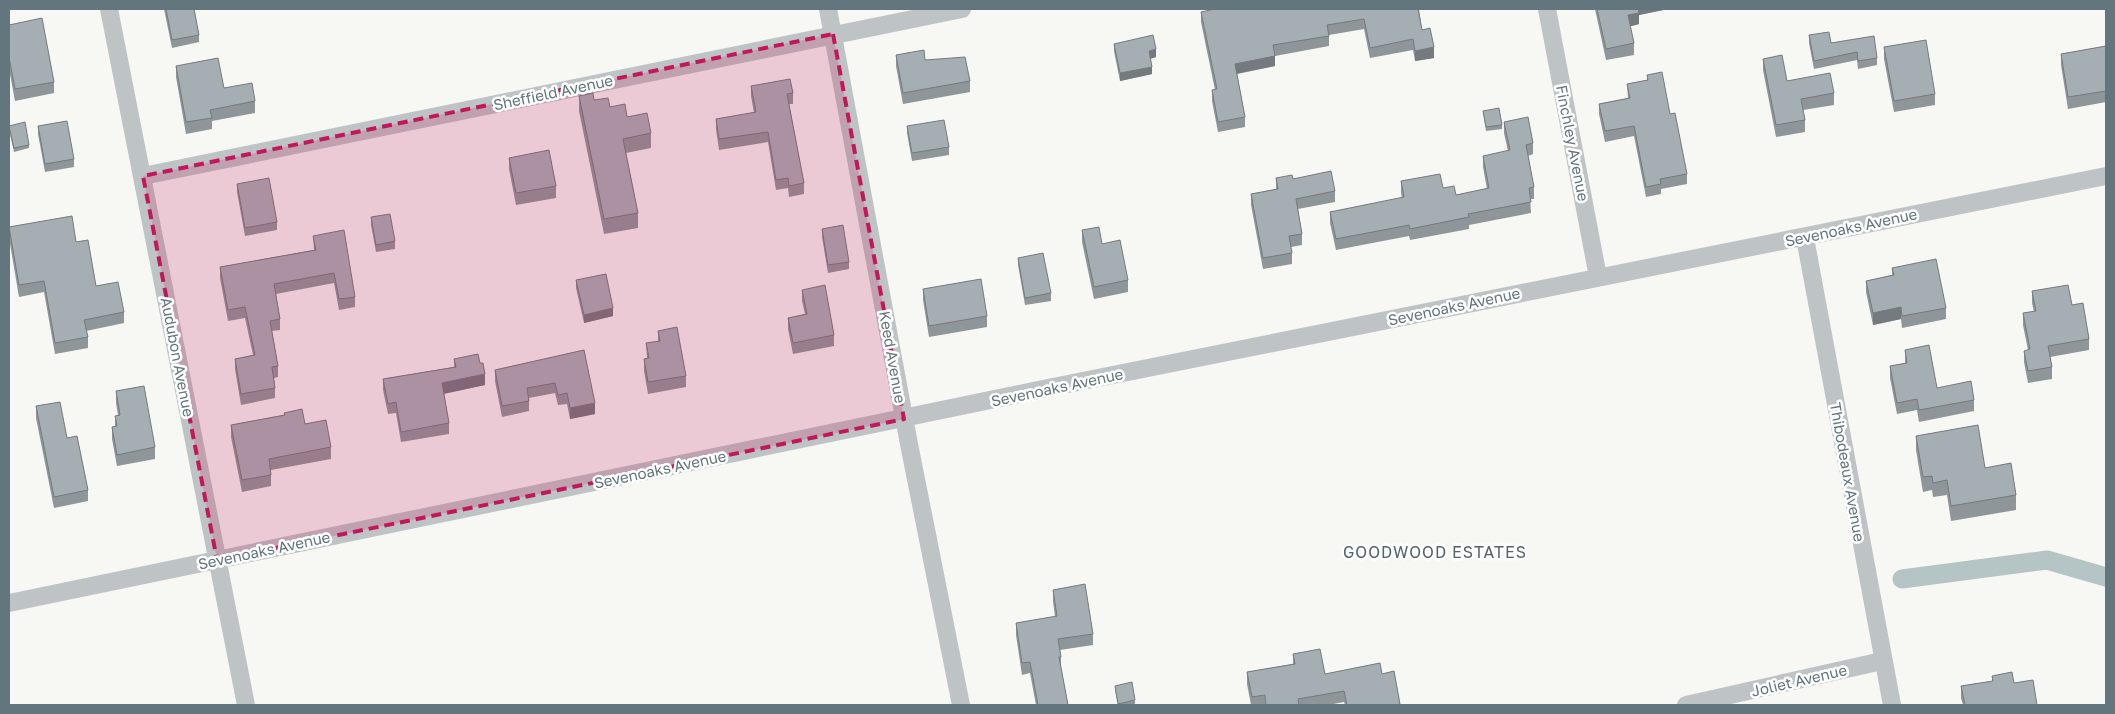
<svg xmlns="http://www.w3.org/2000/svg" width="2115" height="714" font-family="'Golos Text',sans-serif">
	<rect width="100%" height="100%" fill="#f7f7f4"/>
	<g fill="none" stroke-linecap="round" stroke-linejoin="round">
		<path stroke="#b5c4c5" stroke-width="19" d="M1902,579L2047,560L2106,577"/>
		<path stroke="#bec4c6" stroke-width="18" d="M109,9L246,705
			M828,9L909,444L961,705
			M1547,9L1598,277
			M143,176L962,9
			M1805,238L1892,705
			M9,603L1048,388L2106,176
			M1686,705L1882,661"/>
	</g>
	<path fill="#8e969a" d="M164,9H194L199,35V42L172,48Z
		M1419,9L1422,30L1434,58L1415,61L1413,50L1370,58L1364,29L1329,35V46L1275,56V66L1237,74L1245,117V127L1218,132L1212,101V90H1215L1201,22V12Z
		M1595,9H1668L1639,15V24L1630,26L1634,43V55L1606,60Z
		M9,25L54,82V93L15,101L9,69Z
		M1809,35L1877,58V65L1858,69L1857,60L1814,69L1809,43Z
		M1114,44L1156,57L1150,59L1152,74L1120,81L1114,51Z
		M2106,46V102L2068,109L2061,65V54Z
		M1884,47L1935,94V105L1894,112L1884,59Z
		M896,55L970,81V92L903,104L896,66Z
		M1763,59L1787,81L1834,93V105L1803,110L1805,120V132L1776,137L1763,70Z
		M176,66L224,88L255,101V113L212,121V129L186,134L176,77Z
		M1647,75L1670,114L1687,174V184L1661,189V194L1646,197L1634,136L1605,142L1599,114V104L1628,98L1627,84L1647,80Z
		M751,86L793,93V104H789L804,183V194L789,197L788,188L776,190L768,142L719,150L716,129V119L754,113L751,96Z
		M579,96L594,100L610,107L627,117L651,133V148L626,153L638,213V228L604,234L579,111Z
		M1483,111L1502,125V129L1486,131Z
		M1504,122L1533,143V154L1528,156L1534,187V199H1530L1531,213L1469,225V229L1410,240L1409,236L1336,250L1330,223V212L1402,198L1401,193V181L1443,188L1456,195L1487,189L1483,167V156L1508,151L1504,133Z
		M9,126L29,145V148L14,152L9,130Z
		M38,126L74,159V167L45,172L38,134Z
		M907,126L949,147V155L912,161L907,133Z
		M509,158L556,186V198L516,205L509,169Z
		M1276,178L1293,179L1335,191V202L1298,209L1302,234V245L1291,247L1292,253V264L1263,269L1251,205V194L1276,189Z
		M237,184L277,222V230L245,236L237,192Z
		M371,217L395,241V249L376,252L371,225Z
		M9,227L76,242L96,286L124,312V323L86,331L88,337V348L55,354L44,292L19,297L9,238Z
		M822,229L849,262V269L828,273L822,237Z
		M1082,230L1102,244L1128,280V292L1094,299L1082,242Z
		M313,236L355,297V307L339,310L334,283L276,294L280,319V330L272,331L278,366V377L274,378L275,388V398L241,405L235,369V359L253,355L245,318L228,321L220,278V267L314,250Z
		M1018,258L1051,293V301L1025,305L1018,265Z
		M1892,268L1946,308V319L1902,328L1901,319L1873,325L1866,292V281L1892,275Z
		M576,280L613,316L584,323L576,288Z
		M923,289L987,316V327L929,337L923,300Z
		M802,290L834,335V346L793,354L788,329V318L805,314L802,301Z
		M2032,291L2072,305L2089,339V350L2050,357L2052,367V379L2028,383L2024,362V351L2028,350L2023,325V313L2034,312L2032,303Z
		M658,331L686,376V387L648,394L644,371V359L647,358L646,343L658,341Z
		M584,350L595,414L570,419L567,404L558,405L555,393L529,398V411L502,417L495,381V370Z
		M1905,350L1937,388L1974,400V411L1919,422L1917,410L1897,414L1890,378V366L1905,363Z
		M454,359L485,385L444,394L449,423V434L401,442L396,413L388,414L383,390V379L454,367Z
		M116,391L155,447V459L117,466L112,439V427L115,426V416L118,415L116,403Z
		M36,406L67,438L88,490V501L54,508L36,418Z
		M284,413L305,424L331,447V459L271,470V486L242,492L231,437V425L284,415Z
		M1916,436L1985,468L2016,495V510L1951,521L1947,495L1933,497L1932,490L1923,492L1916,450Z
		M1053,590L1093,634V645L1060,650L1061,657V667L1068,705H1036L1030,673L1022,675L1016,635V623L1055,617L1053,601Z
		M1293,654L1325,674H1382L1394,671L1400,705H1345L1344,702L1328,705H1251L1247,684V672L1293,664Z
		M1992,676L2014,683L2037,705H1963L1961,698V686L1992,681Z
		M1115,686L1135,700V704L1130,705H1118L1115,690Z"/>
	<path fill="#747a7d" d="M1637,9H1668L1639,15V24L1628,27V15Z
		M1434,47V58L1415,61V51Z
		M1156,49V57L1149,59V51Z
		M1275,56V66L1235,74V64Z
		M1152,67V74L1120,81V73Z
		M1901,307V319L1873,325V313Z
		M613,308V316L584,323V315Z
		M485,374V385L442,394V383Z
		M595,403V414L570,419V408Z"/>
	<path fill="#a5afb3" stroke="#747a7d" d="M166,9H194L199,35L172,40Z
		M1215,9H1418L1422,30L1430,28L1434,47L1415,51L1413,39L1370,48L1364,19L1327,25L1329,36L1273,45L1275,56L1235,64L1245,117L1218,122L1212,90L1217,89L1201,12Z
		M1597,9H1638L1639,13L1628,15L1634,43L1606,49Z
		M42,18L54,82L15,89L9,57V25Z
		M1829,32L1831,43L1874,36L1877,58L1858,61L1857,52L1814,61L1809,35Z
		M1153,35L1156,49L1149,51L1152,67L1120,73L1114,44Z
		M1926,40L1935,94L1894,101L1884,47Z
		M2106,46V91L2068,97L2061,54Z
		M924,50L925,60L965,57L970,81L903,93L896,55Z
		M1782,55L1787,81L1830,73L1834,93L1801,99L1805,120L1776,125L1763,59Z
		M218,58L224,88L252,83L255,101L210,110L212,118L186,122L176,66Z
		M1662,72L1670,114L1675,113L1687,174L1660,179L1661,184L1646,187L1634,126L1605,131L1599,104L1630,98L1627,84L1648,80L1647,75Z
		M790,79L793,93L787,94L804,183L789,186L788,178L776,180L768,132L719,139L716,119L756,112L751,86Z
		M593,93L594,100L608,98L610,107L625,104L627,117L647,113L651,133L623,139L638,213L604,219L579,96Z
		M1499,108L1502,125L1486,127L1483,111Z
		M1528,117L1533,143L1526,145L1534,187L1529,188L1531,202L1468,214L1469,217L1410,229L1409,225L1336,239L1330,212L1404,197L1401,181L1440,174L1443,188L1454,186L1456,195L1489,188L1483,156L1510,150L1504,122Z
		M944,120L949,147L912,153L907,126Z
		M67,121L74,159L45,164L38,126Z
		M25,122L29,145L14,148L9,126Z
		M549,150L556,186L516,193L509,158Z
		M1331,171L1335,191L1296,199L1302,234L1289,236L1292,253L1263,258L1251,194L1278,189L1276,178L1292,175L1293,179Z
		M269,178L277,222L245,228L237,184Z
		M390,214L395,241L376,245L371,217Z
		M72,216L76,242L88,240L96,286L118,282L124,312L84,320L88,337L55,343L44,281L19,285L9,227Z
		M843,225L849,262L828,265L822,229Z
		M1099,227L1102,244L1120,240L1128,280L1094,287L1082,230Z
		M344,230L355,297L339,299L334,273L274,284L280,319L270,321L278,366L272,367L275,388L241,394L235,359L255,355L245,307L228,310L220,267L316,250L313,236Z
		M1043,253L1051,293L1025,298L1018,258Z
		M1936,259L1946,308L1902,316L1901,307L1873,313L1866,281L1894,275L1892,268Z
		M606,274L613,308L584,315L576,280Z
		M981,279L987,316L929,326L923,289Z
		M825,285L834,335L793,343L788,318L807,314L802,290Z
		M2068,285L2072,305L2083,303L2089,339L2048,346L2052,367L2028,371L2024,351L2030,349L2023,313L2036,311L2032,291Z
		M677,327L686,376L648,382L644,359L649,358L646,343L660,341L658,331Z
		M1929,345L1937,388L1971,381L1974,400L1919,410L1917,399L1897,403L1890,366L1907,363L1905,350Z
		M584,350L595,403L570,408L567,393L558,395L555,383L527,388L529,401L502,406L495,370Z
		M478,354L480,363H483L485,374L442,383L449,423L401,432L396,402L388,404L383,379L456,367L454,359Z
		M144,386L155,447L117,455L112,427L117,426L115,416L120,415L116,391Z
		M60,402L67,438L77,436L88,490L54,497L36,406Z
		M302,409L305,424L326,420L331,447L269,459L271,475L242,480L231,425L285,415L284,413Z
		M1978,425L1985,468L2011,463L2016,495L1951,506L1947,480L1933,483L1932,476L1923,477L1916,436Z
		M1085,584L1093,634L1058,639L1061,657H1059L1068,705H1038L1030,662L1022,663L1016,623L1057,616L1053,590Z
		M1320,649L1325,674L1380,663L1382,674L1394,671L1400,704L1395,705H1347L1344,691L1298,699L1299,705H1266L1265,695L1252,697L1247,672L1295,664L1293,654Z
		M2012,672L2014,683L2033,680L2037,705H1965L1961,686L1993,681L1992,676Z
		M1132,682L1135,700L1118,704L1115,686Z"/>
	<path fill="#c2185b" fill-opacity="0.2" stroke="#c2185b" stroke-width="4" stroke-dasharray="10 6" stroke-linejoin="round" d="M833,34L904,419L217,560L143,176Z"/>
	<g text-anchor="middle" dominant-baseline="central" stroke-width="5" stroke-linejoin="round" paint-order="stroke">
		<g font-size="15" fill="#63767e" stroke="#fff">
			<text transform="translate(553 92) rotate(-12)">Sheffield Avenue</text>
			<text transform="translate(1573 143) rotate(79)">Finchley Avenue</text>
			<text transform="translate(1851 227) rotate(-12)">Sevenoaks Avenue</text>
			<text transform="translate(1454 306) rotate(-12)">Sevenoaks Avenue</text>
			<text transform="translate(178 357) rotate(79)">Audubon Avenue</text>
			<text transform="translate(893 357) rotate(80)">Keed Avenue</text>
			<text transform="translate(1057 387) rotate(-12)">Sevenoaks Avenue</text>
			<text transform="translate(660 469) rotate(-12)">Sevenoaks Avenue</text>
			<text transform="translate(1848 472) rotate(80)">Thibodeaux Avenue</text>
			<text transform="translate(264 550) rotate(-12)">Sevenoaks Avenue</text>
			<text transform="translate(1799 680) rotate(-13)">Joliet Avenue</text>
		</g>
		<g font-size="16" letter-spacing="1" fill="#556369" stroke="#fff">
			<text x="1435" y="552">GOODWOOD ESTATES</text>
		</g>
	</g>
	<rect width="2115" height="714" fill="none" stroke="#63767e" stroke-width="20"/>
</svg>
